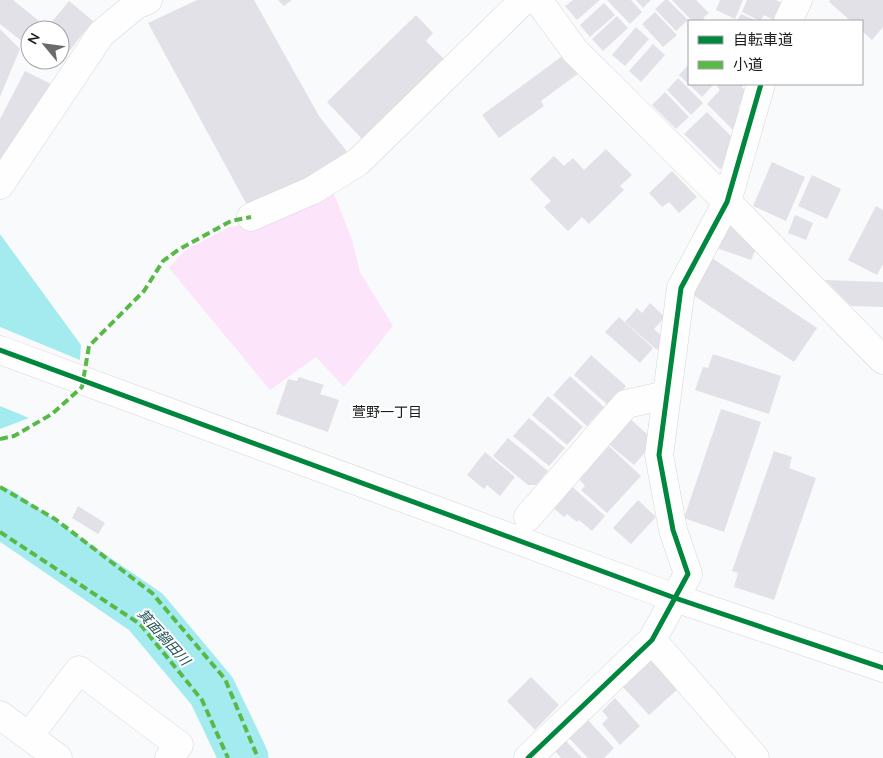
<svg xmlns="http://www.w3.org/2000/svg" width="883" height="758" font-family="Quicksand,'Noto Sans JP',sans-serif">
	<rect width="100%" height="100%" fill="#f9fafc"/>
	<path fill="#fce4fa" d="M332,189L352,240L360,272L393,326L344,387L316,357L270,390L169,268L185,250L230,227L257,224Z"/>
	<path fill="#a4ebf0" d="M0,234L81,345L80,360L0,327Z
		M0,406L29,418L0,429Z"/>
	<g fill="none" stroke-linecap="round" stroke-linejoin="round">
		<path stroke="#a4ebf0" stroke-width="49" d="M0,512L146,612L212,691L244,758"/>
	</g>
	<path fill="#e3e1e8" d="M0,0H13L44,25L41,30H30V43L28,46L0,24Z
		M197,0H254L319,116L348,153L297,191L247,205L148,23Z
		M278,0H292L284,6Z
		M573,0H600L577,20L565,6Z
		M607,0H631L642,12L630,24Z
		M636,0H651L643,8Z
		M665,0H668L688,20L676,31L655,9Z
		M672,0H696L709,13L703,18L706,21H692Z
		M720,0H743L735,19L716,10Z
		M747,0H776L782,3L774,20L764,15L760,21L742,12Z
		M830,0H883V27L872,40L862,31V21H851L829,2Z
		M69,1L93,21L59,64L54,60H60V30H45Z
		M604,3L615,15L590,37L580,25Z
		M655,12L677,35L663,47L642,24Z
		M741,14L757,21H737Z
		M416,15L433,33L426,41L446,61L364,141L327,102Z
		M617,16L628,28L603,51L592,39Z
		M636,27L649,39L625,66L612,55Z
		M0,29L20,49L0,97Z
		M653,44L665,55L641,82L629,71Z
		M565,54L579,73L541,101L544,106L499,138L482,115Z
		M689,64V84H712L713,85L702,97L679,75Z
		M25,71L53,85L0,167V119Z
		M678,78L703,103L691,115L667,90Z
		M720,84H745L742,87L750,96L738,107L747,116L733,130L707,104L720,90L717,86Z
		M665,92L689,117L676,129L652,105Z
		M707,112L735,140L728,148L735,154L720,169L684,134Z
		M606,149L632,175L620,186L624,190L589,224L582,217L568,231L544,207L551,201L530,179L554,156L564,166L573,158L584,170Z
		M772,162L805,177L786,221L753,206Z
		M672,171L697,197L679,213L669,202L662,207L649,193Z
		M812,175L841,189L827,219L798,206Z
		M876,206L883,210V264L877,275L848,260Z
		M795,215L813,223L806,240L788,233Z
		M724,222L739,229L756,249L751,260L711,246Z
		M712,258L817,328L794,362L693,295Z
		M825,280L883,282V307L851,306Z
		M650,303L665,317L654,329L666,340L657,350L625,322L637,308L642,313Z
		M619,317L653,348L640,363L605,332Z
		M713,354L781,376L769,414L695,390L703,367L708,368Z
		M591,355L626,386L609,406L574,375Z
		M570,376L604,407L587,426L553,395Z
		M299,377L324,385L320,394L339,400L328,432L276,414L288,379L297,381Z
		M548,396L583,427L567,445L532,415Z
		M721,409L761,422L724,532L684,518Z
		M627,416L648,435L647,450L634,465L605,441Z
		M529,418L565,448L549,466L513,436Z
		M508,438L548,471L536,485H528L493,456Z
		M609,446L641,476L607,513L581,490L585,486L579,479Z
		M774,451L792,457L789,468L816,478L774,600L734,587L738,573L732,571Z
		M485,452L515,477L500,496L487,485L484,489L467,475Z
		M569,484L605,516L592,531L579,520L577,522L567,514L564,517L551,506Z
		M638,500L656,517L631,544L613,528Z
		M78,506L105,523L98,534L72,518Z
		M652,658L679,688L649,715L622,686Z
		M531,677L559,705L535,730L507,701Z
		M615,698L640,726L620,745L602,724L608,718L602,711Z
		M587,719L614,748L604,758H588L568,737Z
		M566,741L582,758H561L555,751Z"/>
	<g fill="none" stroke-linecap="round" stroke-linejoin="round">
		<defs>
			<path id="minor" d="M538,0L575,51L727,202L883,360
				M788,21L798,0
				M0,185L101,34L136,5L148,0
				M251,217L313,190L358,162L524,0
				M0,350L675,598L883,668
				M528,517L626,404L667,395
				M652,640L755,758
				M0,715L58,758
				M29,736L79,670L179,745L169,758
				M528,758L652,640L688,574L673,530L659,455L681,288L727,202L761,84"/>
		</defs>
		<use href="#minor" stroke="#d5d6d7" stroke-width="29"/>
		<use href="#minor" stroke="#fefeff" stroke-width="28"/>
		<path stroke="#58b947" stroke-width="4" stroke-dasharray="8 4" stroke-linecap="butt" d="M0,439L14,436L52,414L82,387L89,346L144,291L163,261L178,250L231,221L251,217
			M0,487L55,519L152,593L225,679L258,758
			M0,532L140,624L202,700L228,758"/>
		<defs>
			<path id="cycleway" d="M0,350L675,598L883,668
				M528,758L652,640L688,574L673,530L659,455L681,288L727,202L761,84"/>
		</defs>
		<use href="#cycleway" stroke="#fff" stroke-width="8"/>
		<use href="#cycleway" stroke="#00873e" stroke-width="5"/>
	</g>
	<g text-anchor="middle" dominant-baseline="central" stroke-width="4" stroke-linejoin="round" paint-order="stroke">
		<g font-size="14" fill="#1b1c1d" stroke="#fff">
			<text x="387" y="412">萱野一丁目</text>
		</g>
		<g font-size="14" font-style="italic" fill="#245255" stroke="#fff">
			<text transform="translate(164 637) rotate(48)">箕面鍋田川</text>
		</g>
	</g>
	<rect x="688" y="20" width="175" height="65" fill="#ffffff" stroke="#a4a4a5"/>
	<rect x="698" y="36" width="25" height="8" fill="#00873e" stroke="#a4a4a5"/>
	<text x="733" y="45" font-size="15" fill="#1b1c1d">自転車道</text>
	<rect x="698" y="61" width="25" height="8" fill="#58b947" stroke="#a4a4a5"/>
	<text x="733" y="70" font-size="15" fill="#1b1c1d">小道</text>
	<g transform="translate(45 45) rotate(299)"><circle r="24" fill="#ffffff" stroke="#a4a4a5"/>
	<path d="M0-4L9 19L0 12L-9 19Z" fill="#696a6b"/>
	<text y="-8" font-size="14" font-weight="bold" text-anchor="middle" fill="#1b1c1d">N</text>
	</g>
</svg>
